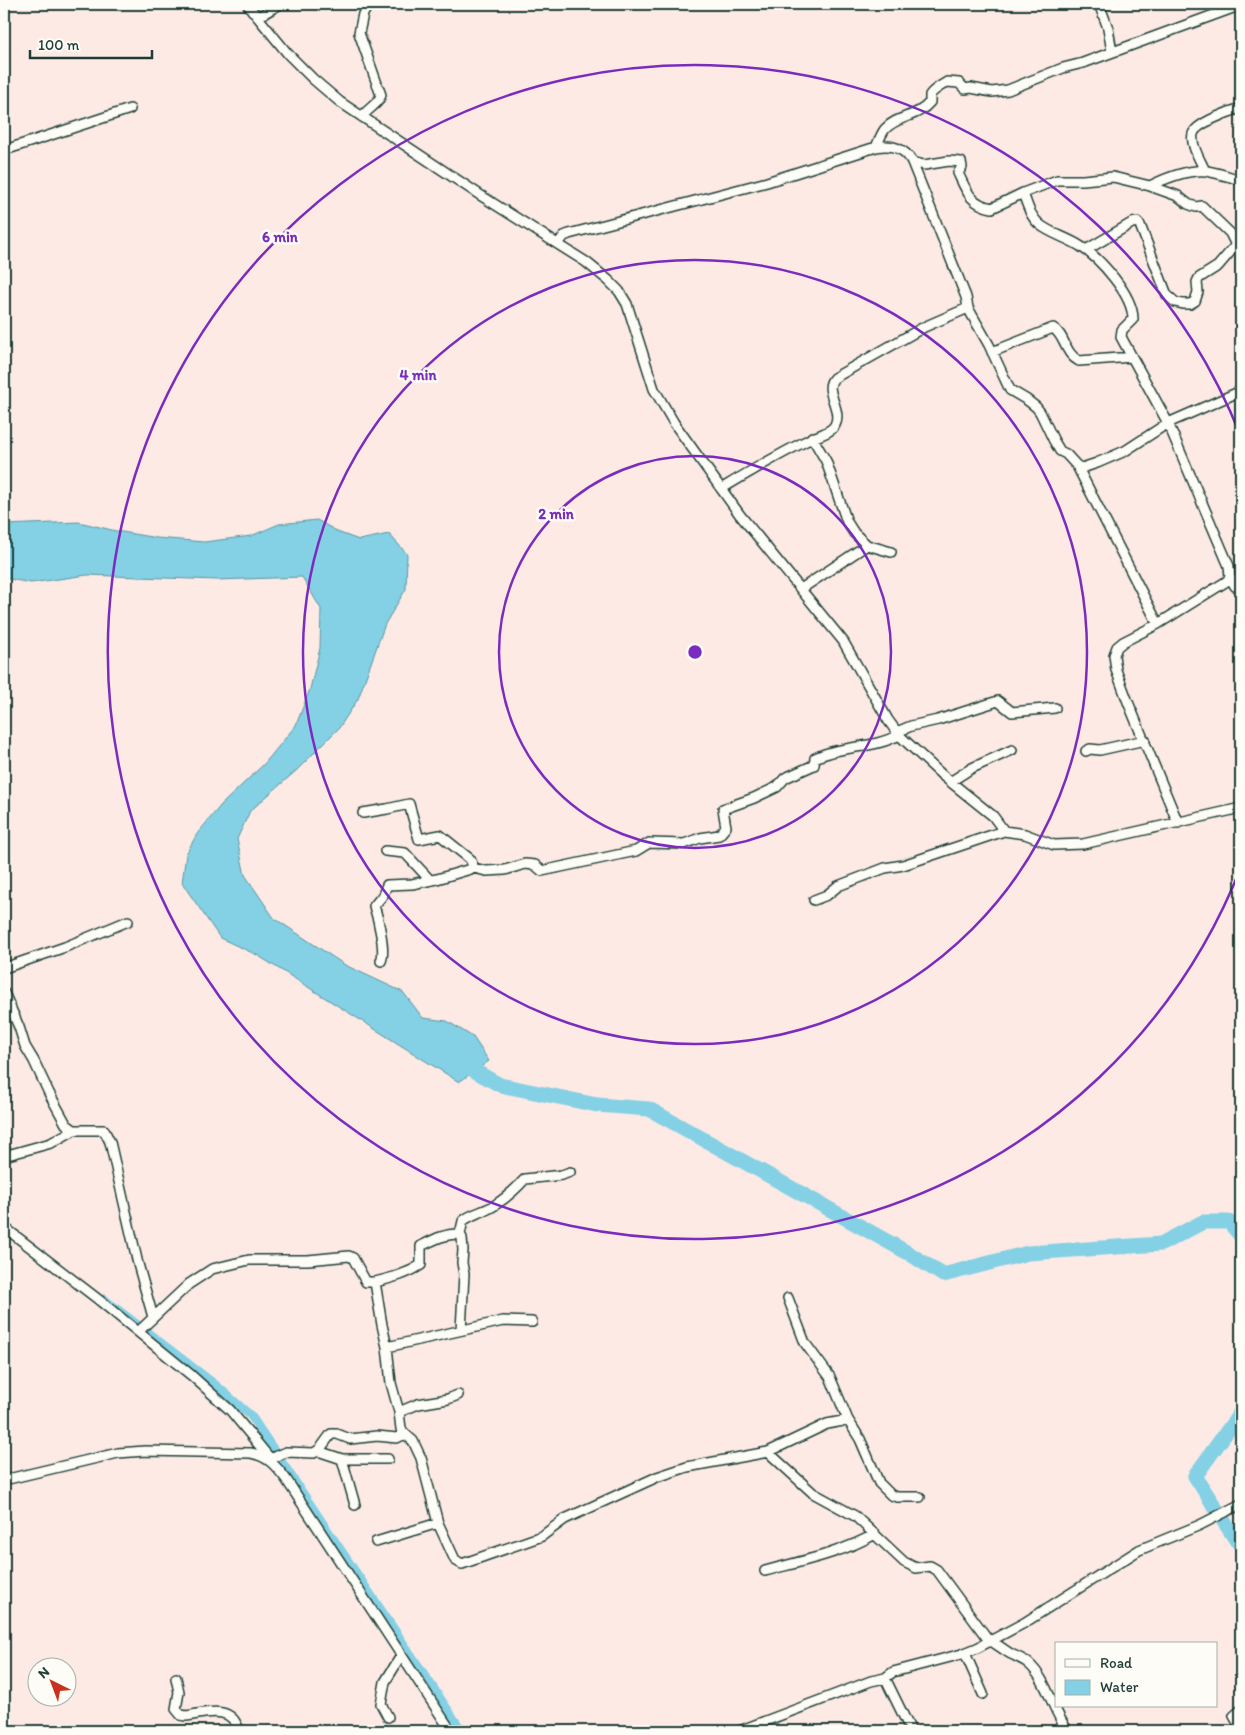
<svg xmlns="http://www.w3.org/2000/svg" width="1245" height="1735" font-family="Itim,sans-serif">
	<rect width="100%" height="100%" fill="#fdeae5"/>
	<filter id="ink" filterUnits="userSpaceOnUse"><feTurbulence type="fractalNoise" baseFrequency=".02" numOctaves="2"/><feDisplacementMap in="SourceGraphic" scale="10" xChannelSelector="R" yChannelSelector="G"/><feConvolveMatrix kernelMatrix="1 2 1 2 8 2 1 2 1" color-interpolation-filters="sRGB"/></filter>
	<g filter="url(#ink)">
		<path fill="#84d0e4" stroke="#5c959e" d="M317,520L340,533L359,540L389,534L407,554L406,589L385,624L358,699L339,728L297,770L250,811L237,839L245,875L274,918L345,965L403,992L423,1018L447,1021L473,1037L489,1061L459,1082L257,955L220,938L182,883L186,854L197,834L221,805L265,763L296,725L310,689L320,648L321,609L302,577L217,580L87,575L31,583L4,578V525L79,522L116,531L157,538L204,542L251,536L279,524Z"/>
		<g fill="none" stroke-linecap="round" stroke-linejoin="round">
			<path stroke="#84d0e4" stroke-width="9" d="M104,1299L217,1386L251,1416L462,1731"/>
			<path stroke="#84d0e4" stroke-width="15" d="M457,1061L500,1085L597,1105L649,1109L910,1254L943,1275L1028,1253L1161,1244L1203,1222H1229L1241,1236
				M1241,1412L1195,1476L1236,1540L1241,1545"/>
			<defs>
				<path id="minor" d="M247,4L288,54L313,79L340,102L480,195L586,262L608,280L619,291L627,304L654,389L674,423L740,515L843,641L888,720L899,735L942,775L993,816L1004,831L1025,834L1054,845L1083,844L1241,808
					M1099,4L1108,28L1112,52
					M258,17L280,4
					M362,117C367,109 379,104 381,95L359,33L363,14L369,4
					M876,147C879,141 881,134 885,129C898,115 917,118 930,102V95C934,89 941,86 947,82L959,83L965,89L971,88L992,92L1008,90L1063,68L1083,63L1241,5
					M5,150L130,109
					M912,162L924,165L949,161L961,162L962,167L958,173C966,190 970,204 992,208L1023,193L1057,180H1083L1113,177L1150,186L1178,196L1188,204L1196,207L1202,206L1230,233L1236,245L1241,250
					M1205,171C1201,161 1190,145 1193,134C1196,123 1231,111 1241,108
					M1150,186C1166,178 1189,169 1207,171C1218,173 1230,177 1241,180
					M1023,193C1027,204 1030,216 1039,224C1051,234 1066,237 1080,246C1100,258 1133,295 1133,319L1122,330L1121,337L1168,423L1229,566L1230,577L1227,581L1158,624L1123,642L1117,647L1114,655L1116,670L1128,702L1178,823
					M558,244L564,236L569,234L767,182L876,147C891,144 905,148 912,162L966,297L968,308L989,345L1010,390L1027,400L1036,407L1040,412L1054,441L1060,451L1066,454L1077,466L1082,468L1097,463L1125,451L1168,423L1241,391
					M1086,250L1132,223L1137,222L1140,225L1167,295L1175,302L1183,304H1190L1195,301L1198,292L1197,282L1199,278L1218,266L1236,245
					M992,352L1053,328C1065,335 1064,353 1079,361L1132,357
					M812,437L826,461L847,522L854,533L867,545L891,552
					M1077,466L1158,624
					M721,489C749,472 778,455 808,440C816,436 831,433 835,425C843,409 822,390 834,378L924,327L968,308
					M1230,577L1235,586L1241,587
					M801,589L867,545
					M897,732L911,726L938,720L998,701L1012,712L1055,708
					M1086,751L1090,749L1100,750L1145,740
					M950,782L972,768L1012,750
					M363,813L387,809L409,804L419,839L440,835L470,859L474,868
					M385,851L405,853L430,880
					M814,900L827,895L838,886L885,868L903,865L1004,831
					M381,961C386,951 378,918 374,906L383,895L387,885L412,884L437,879L474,868L486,871L505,870L525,864L535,865L542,871L636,851L649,843L684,844L700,838L719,835L726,827L723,809L754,798L777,787L785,778L814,765L815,758C841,745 873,749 899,735
					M4,968L65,947L128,921
					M4,993L19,1027L25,1046L34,1061L49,1093L66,1124L74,1130
					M4,1156L51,1143L74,1130H104L110,1142L138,1264L153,1317
					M4,1227L99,1300L191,1375L230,1410L268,1456
					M375,1282C392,1278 407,1274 421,1265V1246C433,1240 446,1233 460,1234
					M788,1298L805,1343L830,1377L848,1420L860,1439L879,1483L891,1495L897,1497H920
					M461,1330L464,1274L462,1263L463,1250L462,1238L460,1234L463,1221C472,1213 485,1212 495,1205C506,1198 516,1189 525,1179L562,1175L570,1172
					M138,1332L189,1284L212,1269L249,1260H308L349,1256L353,1258L366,1282H375L382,1325L387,1347L391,1383L399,1412L401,1429L405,1434L397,1438L377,1436L350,1439L337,1434H331L320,1449L314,1453L286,1452L270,1459
					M387,1347L503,1321L532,1322
					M399,1412L418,1404L448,1399L458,1395
					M405,1434L413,1441L421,1458L438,1523L455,1560L462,1564L542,1536L565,1519L657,1477L687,1467L768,1452L813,1493L855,1516L904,1562L916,1568L930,1566L937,1570L990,1642
					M318,1451L342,1459H388
					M768,1452L827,1424L848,1420
					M342,1459L355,1505
					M4,1480L118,1453L145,1451L251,1453C268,1456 276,1466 286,1479L451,1731
					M376,1542L438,1523
					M765,1571C802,1561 842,1553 875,1534
					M991,1641C998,1645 1004,1650 1011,1654C1017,1657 1023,1659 1028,1663C1048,1680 1052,1711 1068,1731
					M965,1653L983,1694
					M176,1678L179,1692L176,1709L181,1715L186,1716C207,1713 232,1704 239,1731
					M885,1678L911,1731
					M1241,1710L1234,1716L1241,1728
					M388,1717L381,1704L385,1682L401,1656
					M739,1731L871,1681L885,1678L893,1672L962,1654L977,1648L1024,1623L1139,1550L1200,1525L1241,1504"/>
			</defs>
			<use href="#minor" stroke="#1f3d34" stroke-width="12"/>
			<use href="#minor" stroke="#fdfcf7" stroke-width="9"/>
		</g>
	</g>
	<g fill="none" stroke="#7b2cbf" stroke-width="2.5">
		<circle cx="695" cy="652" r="196"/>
		<circle cx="695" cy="652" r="392"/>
		<path d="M1241 867A587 587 0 1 1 1241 437"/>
	</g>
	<circle cx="695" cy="652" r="8" fill="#7b2cbf" stroke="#fdfcf7" stroke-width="2.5"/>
	<g font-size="15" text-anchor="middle" font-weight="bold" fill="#7b2cbf" stroke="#fdfcf7" stroke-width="5" stroke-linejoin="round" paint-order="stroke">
		<text x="280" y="242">6 min</text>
		<text x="418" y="380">4 min</text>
		<text x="556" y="519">2 min</text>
	</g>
	<rect width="1245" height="1735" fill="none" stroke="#fdfcf7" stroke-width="20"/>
	<rect x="10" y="10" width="1225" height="1715" fill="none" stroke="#1f3d34" stroke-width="2" filter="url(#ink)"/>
	<rect x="1055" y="1642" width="162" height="65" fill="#fdfcf7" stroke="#a4b0a9"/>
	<rect x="1065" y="1659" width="25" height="8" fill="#fdfcf7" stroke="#a4b0a9"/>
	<text x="1100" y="1668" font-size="15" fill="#1f3d34">Road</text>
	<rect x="1065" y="1680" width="25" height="15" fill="#84d0e4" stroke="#a4b0a9"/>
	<text x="1100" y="1692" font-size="15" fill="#1f3d34">Water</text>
	<g transform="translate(52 1682) rotate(318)"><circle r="24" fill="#fdfcf7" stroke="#a4b0a9"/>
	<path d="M0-4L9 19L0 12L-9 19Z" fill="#c8321e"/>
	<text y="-8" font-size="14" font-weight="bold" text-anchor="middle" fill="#1f3d34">N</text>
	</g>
	<path d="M30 50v8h122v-8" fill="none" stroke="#1f3d34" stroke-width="2.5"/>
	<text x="38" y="50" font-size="15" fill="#1f3d34" stroke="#fdfcf7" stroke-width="4" paint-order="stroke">100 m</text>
</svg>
